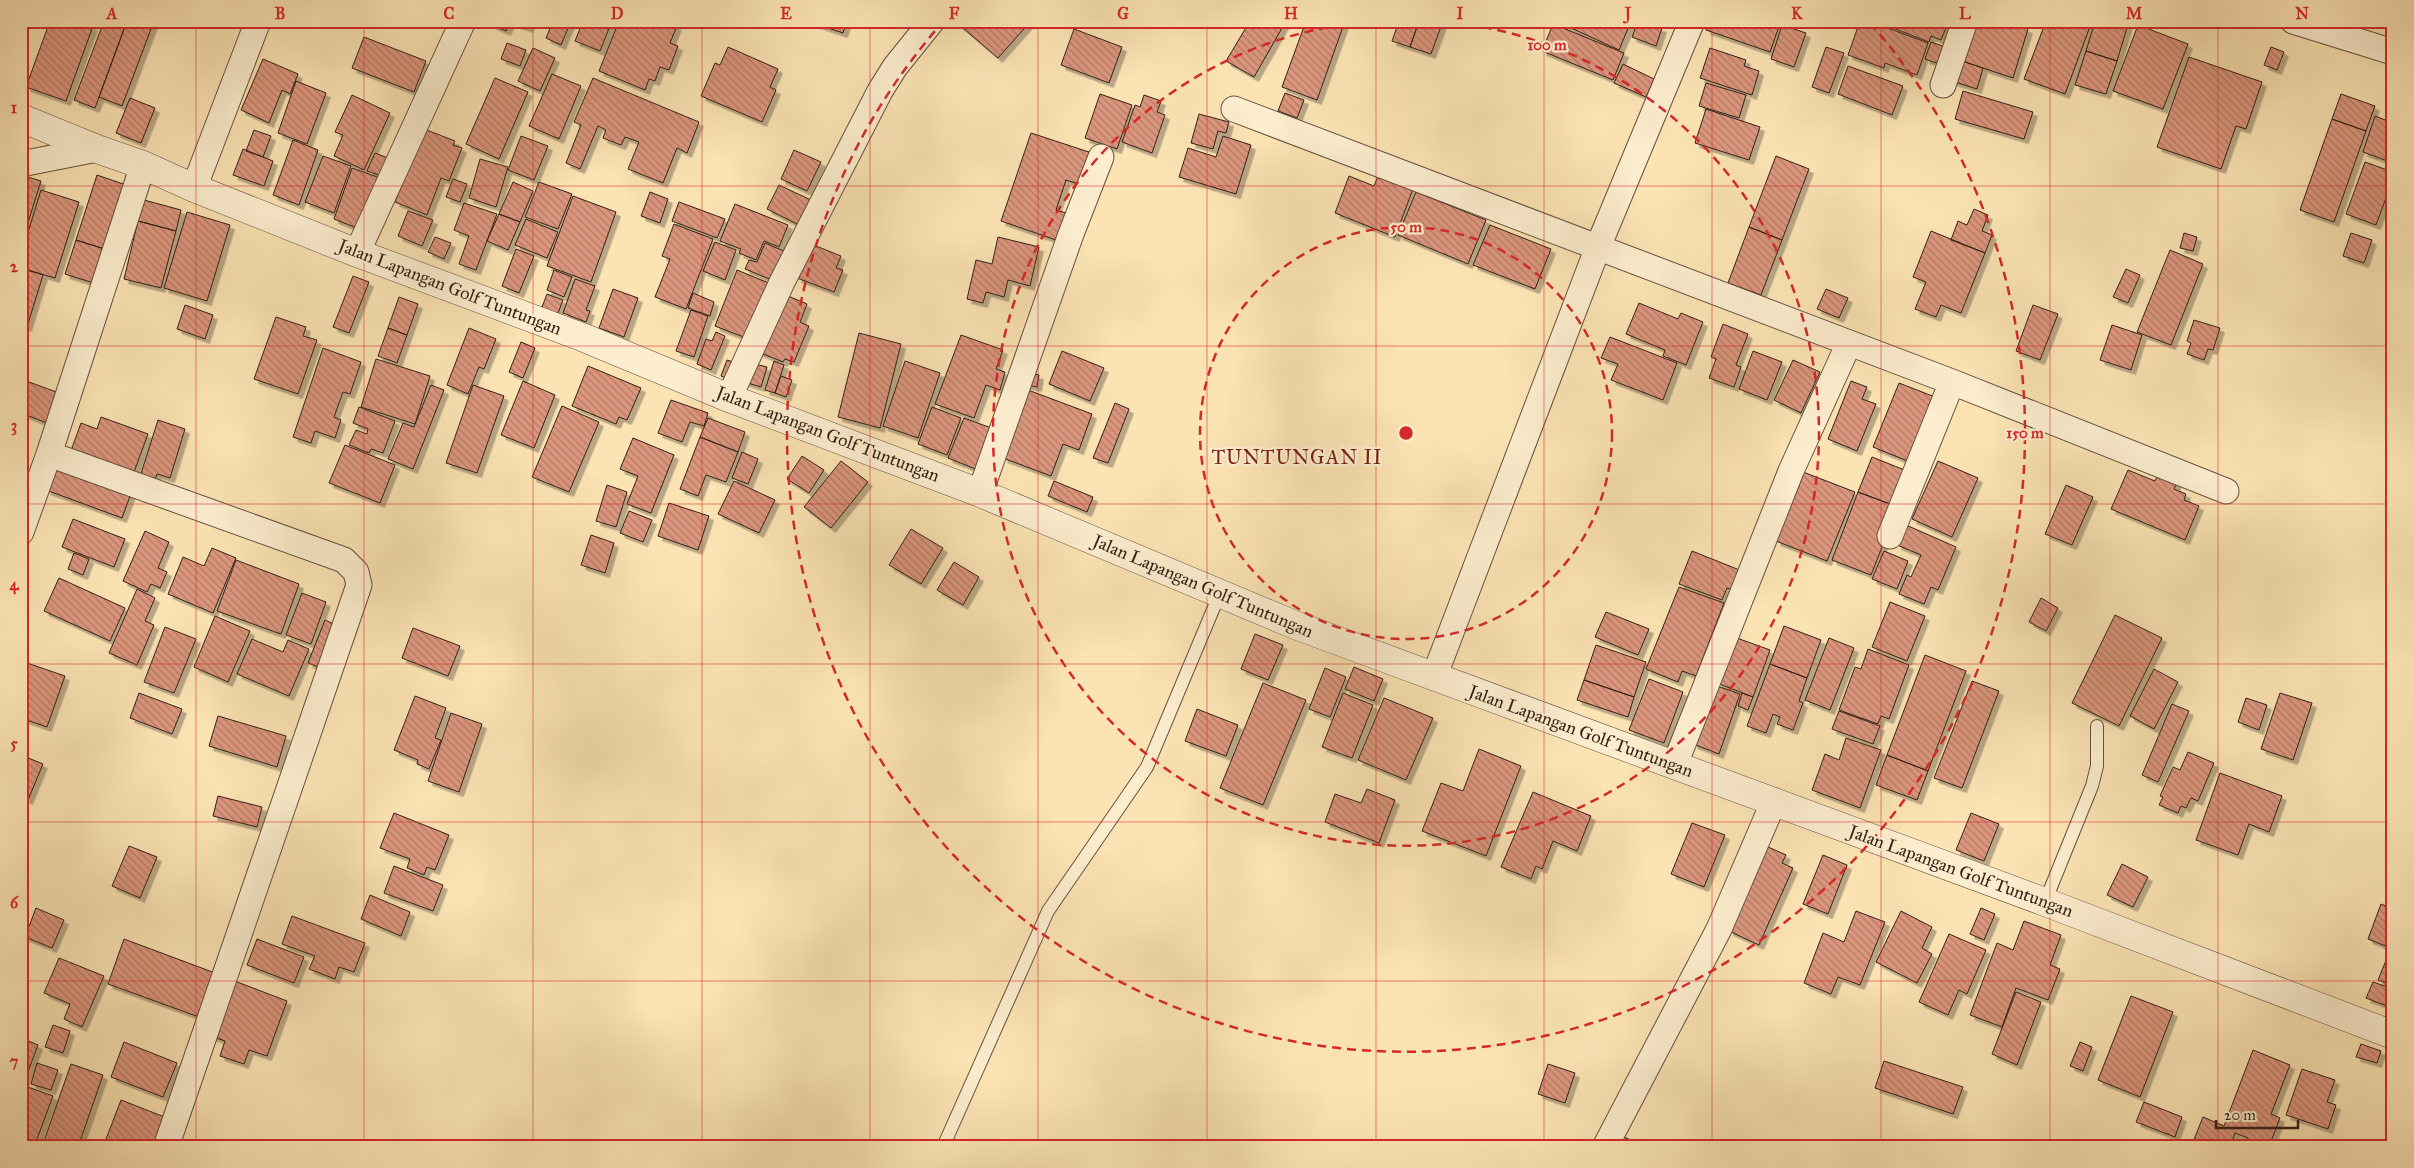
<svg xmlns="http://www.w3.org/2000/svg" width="2414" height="1168" font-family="'IM FELL Great Primer',serif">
	<defs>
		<pattern id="building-back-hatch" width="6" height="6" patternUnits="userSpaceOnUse" patternTransform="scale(1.25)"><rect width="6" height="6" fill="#dc967e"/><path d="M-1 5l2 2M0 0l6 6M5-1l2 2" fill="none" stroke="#b37a66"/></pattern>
		<filter id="shadow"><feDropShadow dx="4.5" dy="4.5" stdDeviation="0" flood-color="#0004"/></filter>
	</defs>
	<rect width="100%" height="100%" fill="#fbe3b4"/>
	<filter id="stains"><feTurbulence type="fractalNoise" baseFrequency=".004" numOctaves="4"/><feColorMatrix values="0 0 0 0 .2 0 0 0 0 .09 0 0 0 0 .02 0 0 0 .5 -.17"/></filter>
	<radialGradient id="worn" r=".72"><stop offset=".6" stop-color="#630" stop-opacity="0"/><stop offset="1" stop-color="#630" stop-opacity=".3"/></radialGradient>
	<path fill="url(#building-back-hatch)" stroke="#321f15" filter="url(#shadow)" d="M50,21H81L93,26L66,101L26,87Z
		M104,21H127L95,108L74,100Z
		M127,21H154L122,106L99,97Z
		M494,21H511L506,31L492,25Z
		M517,21H531L528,28L516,24Z
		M553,21H571L561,45L546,38Z
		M583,21H612L600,51L575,41Z
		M619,21H666L677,26L670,43L678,46L669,70L660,67L655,81L649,79L645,90L599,71Z
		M807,21H847L843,33Z
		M958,21H1031L998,58L957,23Z
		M1250,21H1286L1254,77L1226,61Z
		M1306,21H1345L1317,100L1282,87Z
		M1399,21H1419L1410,47L1392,41Z
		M1419,21H1443L1431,54L1410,47Z
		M1556,21H1631L1619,50Z
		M1638,21L1662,28L1656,46L1632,37Z
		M1709,21H1781L1770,52L1706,30Z
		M1860,21H1869L1928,43L1917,75L1885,63L1884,68L1848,55Z
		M1875,21H1943L1948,23L1941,40L1931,36L1929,42Z
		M1971,21H2003L2028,29L2013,78L1959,60Z
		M2046,21H2092L2065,94L2024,79Z
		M2095,21H2129L2117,61L2086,51Z
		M1553,24L1624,53L1613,80L1542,51Z
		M1782,25L1806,33L1794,67L1771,59Z
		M2138,25L2188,44L2163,109L2113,91Z
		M1074,29L1122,47L1109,83L1061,65Z
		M364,37L426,61L414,92L352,68Z
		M1931,42L1948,48L1942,65L1925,59Z
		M507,43L526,50L520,66L501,59Z
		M728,47L778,69L770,87L776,90L762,122L701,96L715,63L720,65Z
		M1826,47L1844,53L1829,93L1812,87Z
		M2271,47L2284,52L2277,70L2264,65Z
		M533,48L555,58L540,91L518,81Z
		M1710,48L1746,60L1744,66L1759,71L1752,95L1700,78Z
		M2086,51L2117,61L2106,94L2075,85Z
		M2189,57L2262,82L2246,129L2236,126L2221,169L2157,147Z
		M263,59L298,74L290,94L282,90L269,123L241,110Z
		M1959,60L1983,68L1977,89L1952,81Z
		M1623,64L1654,79L1646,97L1614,83Z
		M1848,66L1903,86L1892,115L1838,94Z
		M552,74L581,86L559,139L529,126Z
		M495,78L528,92L499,159L466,144Z
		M593,78L699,122L687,153L677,148L663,183L628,169L639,142L625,137L621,145L603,138L606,130L598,126L580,169L566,163L581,125L574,122Z
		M296,81L326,93L307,144L278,133Z
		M1706,83L1746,95L1739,118L1699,106Z
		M1963,91L2033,112L2024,139L1955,119Z
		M1285,93L1304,100L1297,118L1278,111Z
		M1100,94L1132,105L1117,149L1085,138Z
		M2341,94L2375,106L2366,131L2332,119Z
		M352,95L390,113L364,170L334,156L343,135L335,132Z
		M1144,95L1161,101L1157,112L1165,115L1152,153L1122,142L1135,105L1140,107Z
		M130,98L155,108L141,143L116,133Z
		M1706,109L1760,127L1749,160L1695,143Z
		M1199,114L1229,122L1226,133L1218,131L1213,149L1191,143Z
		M2375,116L2393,123V163L2363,152Z
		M2332,119L2366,131L2334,222L2300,210Z
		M424,129L455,141L453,145L462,148L449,181L441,178L427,215L395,202Z
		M254,130L271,136L263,157L246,151Z
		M1031,133L1095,154L1084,186L1066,180L1056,210L1066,213L1056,240L1001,221Z
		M521,136L548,146L534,180L508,170Z
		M1223,136L1251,145L1236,194L1179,177L1188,148L1216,157Z
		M293,140L318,150L299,205L273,195Z
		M243,149L273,161L264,186L233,175Z
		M794,150L821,162L807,191L781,179Z
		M375,153L388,158L381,176L367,171Z
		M323,156L351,166L334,213L305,202Z
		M1776,156L1809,169L1782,240L1749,227Z
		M480,159L508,167L496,207L469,198Z
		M2365,162L2393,172V179L2376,225L2346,214Z
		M352,168L380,178L362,230L334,219Z
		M21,175L41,181L21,245Z
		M97,175L132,187L111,251L76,240Z
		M1349,176L1374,186L1378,176L1413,189L1395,237L1335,213Z
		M453,179L467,184L460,202L446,197Z
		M513,182L533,191L520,222L499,214Z
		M539,182L572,194L558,229L525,217Z
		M779,185L811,200L799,225L767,209Z
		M41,190L79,202L55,278L21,268V255Z
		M650,192L668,199L660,223L641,216Z
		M1416,192L1486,220L1468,264L1398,235Z
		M573,196L616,212L591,282L547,266Z
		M144,200L181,210L176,231L138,221Z
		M679,202L725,219L717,238L672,221Z
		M464,203L497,214L476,270L459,264L469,236L454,230Z
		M735,204L788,225L779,247L764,241L756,260L739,253L741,249L720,241Z
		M1974,209L1988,215L1982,231L1992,235L1985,253L1951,240L1958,221L1967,225Z
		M408,211L433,220L422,246L398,236Z
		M187,212L230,225L207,301L164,288Z
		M499,214L520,222L508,250L487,241Z
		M526,219L558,232L547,258L515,245Z
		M138,221L176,231L161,288L124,279Z
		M674,224L713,239L686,309L655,297L670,259L662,256Z
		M1490,225L1551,249L1535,289L1473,265Z
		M1749,227L1782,240L1761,295L1728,283Z
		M1931,231L1985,253L1961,313L1941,305L1936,317L1915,309L1926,282L1913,277Z
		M2184,233L2197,237L2193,251L2180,248Z
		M2351,233L2372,240L2364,263L2343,256Z
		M435,237L451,243L444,259L428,252Z
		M998,237L1039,247L1030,286L1008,280L1004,297L986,292L983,303L967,299L976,260L992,264Z
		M76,240L111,251L100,285L65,274Z
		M715,242L736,250L725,280L703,271Z
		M765,243L793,255L777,282L745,269L749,260L757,262Z
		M811,244L841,256L836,268L843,270L834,292L797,278Z
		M516,249L534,256L519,293L502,286Z
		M2170,250L2203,264L2171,345L2137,332Z
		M21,268L43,275L27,327L21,325Z
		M2126,269L2140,275L2128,303L2113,297Z
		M554,270L572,277L564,297L547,290Z
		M737,270L776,286L754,341L715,326Z
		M353,276L369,282L349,333L333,327Z
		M575,279L595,286L586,310L590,311L586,322L563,313Z
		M613,289L638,298L624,337L599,328Z
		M1826,289L1848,298L1839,318L1817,309Z
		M693,293L714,302L710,316L688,308Z
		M781,293L807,304L800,322L809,326L794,362L785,359L783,362L756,351Z
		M547,294L563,300L555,321L539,315Z
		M399,297L418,304L407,335L388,328Z
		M1639,303L1678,319L1681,313L1703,322L1686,365L1663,356L1665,350L1626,334Z
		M185,305L213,315L205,339L177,329Z
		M2033,305L2058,314L2040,360L2016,351Z
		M691,310L708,316L694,357L676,351Z
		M276,317L306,327L303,336L317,340L298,394L254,379Z
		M2194,320L2220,328L2213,350L2208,349L2204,360L2187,354L2191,343L2187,341Z
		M1723,324L1748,334L1736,365L1741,367L1734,387L1709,378L1716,359L1711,357Z
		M2112,325L2142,335L2131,370L2100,360Z
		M388,328L407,335L397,363L378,356Z
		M469,328L496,339L484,369L479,367L468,394L447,385Z
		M716,332L725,336L711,370L697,364L706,339L712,341Z
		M859,333L901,344L880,428L838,417Z
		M961,335L1003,350L996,369L1005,372L1000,390L986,385L974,418L935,404Z
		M1610,337L1677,363L1663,400L1611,380L1618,364L1601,358Z
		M521,342L535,348L523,378L509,372Z
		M323,348L361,362L350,394L343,392L334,417L341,420L335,438L315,431L311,443L293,437Z
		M1062,351L1104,368L1090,401L1049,384Z
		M1753,351L1782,362L1767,400L1739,389Z
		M376,359L430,376L415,424L361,407Z
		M727,360L742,365L735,382L721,376Z
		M1793,360L1820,372L1801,413L1774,400Z
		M774,361L784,365L775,393L765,390Z
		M905,361L940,373L918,438L883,426Z
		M747,362L767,367L761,387L741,381Z
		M588,366L641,388L627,420L619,417L616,424L572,406Z
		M1025,372L1039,375L1037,387L1023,384Z
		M781,376L792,380L786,397L775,393Z
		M21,379L59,393L47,423L21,413Z
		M523,381L555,395L534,448L501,435Z
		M1851,381L1867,387L1862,399L1876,404L1857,451L1828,439Z
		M1899,383L1935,397L1910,462L1873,447Z
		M431,385L444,390L413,469L388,459L403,423L414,427Z
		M473,385L504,396L477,473L446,463Z
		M1028,390L1092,414L1079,450L1063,444L1051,476L1003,458Z
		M671,400L708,413L704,426L690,422L682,442L658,433Z
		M1115,403L1129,409L1108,463L1093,458Z
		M562,406L599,422L569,492L532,477Z
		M359,407L395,421L383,453L371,449L369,453L349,445L356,430L367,434L368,429L353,423Z
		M932,407L961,418L947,455L918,444Z
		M101,417L148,434L131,480L69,456L81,423L97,429Z
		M708,418L745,432L738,452L700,437Z
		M964,418L994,429L978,470L948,458Z
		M158,420L185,429L170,478L157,474L152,488L138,483Z
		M700,437L738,452L726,482L706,475L698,496L680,489Z
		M633,438L674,455L651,513L627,504L638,476L620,469Z
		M345,445L395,465L380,503L329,483Z
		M742,452L758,459L748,484L732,478Z
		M802,456L824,470L809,493L787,479Z
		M1872,457L1912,473L1898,507L1858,492Z
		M56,460L133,488L122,518L46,490Z
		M841,461L868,482L831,528L804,507Z
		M1938,461L1978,478L1952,537L1912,519Z
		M2128,470L2155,481L2158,474L2177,482L2174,489L2186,494L2184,500L2199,506L2185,540L2111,509Z
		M1803,472L1855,492L1827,561L1776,541Z
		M734,481L775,500L759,533L718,514Z
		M1054,481L1093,497L1087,512L1048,496Z
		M607,485L627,492L616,527L596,521Z
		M2066,485L2093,497L2072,545L2045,534Z
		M1858,492L1898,507L1871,575L1832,560Z
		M669,503L709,516L698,550L658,536Z
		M629,511L652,520L643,542L620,533Z
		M73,519L125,539L114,567L62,547Z
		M1906,525L1956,547L1938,590L1931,587L1924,604L1899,594L1907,575L1911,577L1921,555L1897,545Z
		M911,529L943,548L921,584L889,565Z
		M145,531L169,542L158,568L167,572L160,588L151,584L147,592L123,581Z
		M591,535L614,543L605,573L581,565Z
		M212,548L236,558L213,613L168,594L183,557L204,566Z
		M1692,551L1742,571L1734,590L1727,588L1722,600L1679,584Z
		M1884,551L1908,561L1897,589L1872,579Z
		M74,553L89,559L83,575L68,569Z
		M236,560L299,584L281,634L217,611Z
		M954,562L979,577L963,605L937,590Z
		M59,578L125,608L110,641L44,611Z
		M1679,587L1724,603L1696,676L1682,671L1678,682L1646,669Z
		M137,589L155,598L145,621L154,625L137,665L109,653Z
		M302,593L326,602L311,644L286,635Z
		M2041,598L2058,608L2046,631L2029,622Z
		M1890,602L1925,616L1907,661L1872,647Z
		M1606,612L1649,629L1638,655L1595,637Z
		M2115,615L2162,638L2119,726L2072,703Z
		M215,616L250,631L228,682L194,667Z
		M325,620L338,626L321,668L308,663Z
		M1784,626L1821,640L1807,678L1770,664Z
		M165,627L196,639L174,693L144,682Z
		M413,628L460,646L448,676L402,658Z
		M1255,634L1283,645L1268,680L1241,669Z
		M1734,637L1770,650L1753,697L1717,683Z
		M1829,638L1854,648L1830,710L1805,700Z
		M252,639L283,652L288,640L309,649L289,696L237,674Z
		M1596,645L1646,662L1634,697L1584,680Z
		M1868,649L1909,665L1889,719L1881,716L1878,724L1839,710L1855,667L1861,669Z
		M1925,655L1966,671L1928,771L1887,755Z
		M24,662L65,676L47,727L21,718V669Z
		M1770,664L1807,678L1799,701L1803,703L1793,730L1777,724L1780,717L1773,714L1766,733L1747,726Z
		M1354,667L1383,679L1374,701L1345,689Z
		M1325,668L1346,677L1330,717L1309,709Z
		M2154,669L2178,682L2154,729L2130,716Z
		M1649,679L1683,692L1664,743L1629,730Z
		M1584,680L1634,697L1628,717L1577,700Z
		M1972,681L1999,691L1962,788L1934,778Z
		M1263,683L1306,700L1263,805L1220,788Z
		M1714,685L1740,694L1719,754L1693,744Z
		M139,693L182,709L172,734L130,718Z
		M1343,693L1373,705L1352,758L1322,747Z
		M1742,693L1753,697L1748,710L1738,706Z
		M2280,693L2312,703L2293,760L2261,749Z
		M415,696L446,708L435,738L441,740L429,769L417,764L418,760L394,750Z
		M1384,698L1433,718L1406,780L1358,760Z
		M2246,698L2267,705L2259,730L2238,722Z
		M2172,704L2189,711L2158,782L2142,775Z
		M1197,709L1238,725L1226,756L1185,741Z
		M1839,711L1880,726L1873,744L1832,729Z
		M451,713L482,724L459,792L428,781Z
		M218,716L286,736L277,767L209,746Z
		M1846,738L1881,750L1860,808L1812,790L1825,754L1839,760Z
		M1479,749L1521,766L1486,856L1422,831L1441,783L1463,791Z
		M2188,752L2214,763L2198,801L2191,798L2186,808L2181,806L2178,813L2159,805L2163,797L2160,796L2173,767L2180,770Z
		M21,755L43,764L28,800L21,797Z
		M1887,755L1928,771L1917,800L1876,785Z
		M2220,773L2282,796L2269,832L2249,824L2238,855L2196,840Z
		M1367,789L1395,800L1379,843L1325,822L1335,794L1361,803Z
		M1533,792L1591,816L1577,851L1553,841L1542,869L1536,866L1531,879L1501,867Z
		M218,796L262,807L257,827L213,816Z
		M394,813L449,835L435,870L427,867L424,875L407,868L410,859L380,848Z
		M1971,813L1999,824L1984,861L1956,850Z
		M1692,823L1725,835L1704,887L1671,874Z
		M129,846L157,857L140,898L112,886Z
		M1766,846L1786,855L1782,863L1793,868L1759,945L1729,931Z
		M1823,855L1847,865L1828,914L1803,904Z
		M2122,864L2148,877L2133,907L2107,895Z
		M394,866L443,885L433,911L384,893Z
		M370,895L410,912L401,936L361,919Z
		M2381,904L2393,909V949L2368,939Z
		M36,908L64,920L52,948L25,937Z
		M1981,908L1995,914L1984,940L1970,934Z
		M1856,911L1885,922L1860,985L1838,977L1831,994L1804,983L1823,933L1844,942Z
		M1901,911L1932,927L1922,948L1932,954L1917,983L1876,962Z
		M292,916L365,943L354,972L339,967L335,979L309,969L315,956L282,944Z
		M2024,921L2061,935L2050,965L2060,969L2048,1000L2016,988L2002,1027L1970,1015L1997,943L2013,950Z
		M1949,934L1986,950L1967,994L1959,990L1948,1015L1919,1002Z
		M124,939L215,973L199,1017L108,984Z
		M257,939L304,957L294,983L247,965Z
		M2389,953L2393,955V986L2378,980Z
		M59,958L104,976L82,1027L64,1019L70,1004L44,993Z
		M232,980L287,1001L267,1056L249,1050L244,1064L220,1056L225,1041L211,1036Z
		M2373,982L2393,989L2387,1006L2366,998Z
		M2016,992L2041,1002L2017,1065L1992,1054Z
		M2131,996L2173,1012L2140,1097L2098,1080Z
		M53,1025L70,1031L63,1053L45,1047Z
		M21,1038L38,1045L21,1090Z
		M124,1042L177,1063L163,1097L111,1077Z
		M2080,1042L2092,1047L2083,1071L2070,1066Z
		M2361,1044L2381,1051L2377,1063L2356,1057Z
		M2253,1050L2290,1065L2271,1114L2280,1118L2270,1144L2277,1147H2244L2248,1138L2235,1133L2230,1147H2204L2193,1142L2203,1117L2224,1126Z
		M1884,1061L1963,1087L1953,1114L1875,1088Z
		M37,1063L58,1070L51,1090L31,1084Z
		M71,1064L103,1075L78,1147H59L44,1141Z
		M1548,1064L1575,1073L1565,1103L1538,1094Z
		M2302,1069L2335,1080L2327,1102L2336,1105L2328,1129L2286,1115Z
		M25,1086L53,1096L34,1147H21V1095Z
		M121,1100L167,1118L155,1147H103Z
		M2144,1102L2182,1117L2175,1137L2136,1122Z
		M1624,1137L1646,1147H1620Z
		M2293,1140L2310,1147H2290Z"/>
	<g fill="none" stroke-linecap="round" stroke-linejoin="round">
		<defs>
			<path id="service" d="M2045,902L2092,786L2097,766V726
				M943,1147L1048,911L1147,767L1220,593"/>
			<path id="minor" d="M2293,21L2393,52
				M1943,85L1965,21
				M1234,109L1952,382L2226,491
				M21,164L97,149
				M194,188L258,21
				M357,253L463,21
				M729,398L782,282L880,91L895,67L932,21
				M49,454L344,560L356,572L359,585L166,1147
				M980,493L1071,234L1101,157
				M21,532L49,454L143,165
				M1890,536L1952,382
				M1434,677L1598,247L1692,21
				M1675,764L1791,471L1849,343
				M1605,1147L1719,929L1774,801"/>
			<path id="tertiary" d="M21,118L97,149L143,165L194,188L357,253L582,337L729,398L980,493L1295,625L2045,902L2393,1035"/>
		</defs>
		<use href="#service" stroke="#64503d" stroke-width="14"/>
		<use href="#minor" stroke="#64503d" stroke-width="27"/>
		<use href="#tertiary" stroke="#64503d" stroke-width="29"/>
		<use href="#service" stroke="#fcedce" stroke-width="12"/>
		<use href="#minor" stroke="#fcedce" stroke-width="25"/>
		<use href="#tertiary" stroke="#fcedce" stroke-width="28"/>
	</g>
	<path fill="none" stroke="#d62828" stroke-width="1" stroke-opacity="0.55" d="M196,21V1147M364,21V1147M533,21V1147M702,21V1147M870,21V1147M1038,21V1147M1207,21V1147M1376,21V1147M1544,21V1147M1712,21V1147M1881,21V1147M2050,21V1147M2218,21V1147M21,186H2393M21,346H2393M21,504H2393M21,664H2393M21,822H2393M21,981H2393"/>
	<g fill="none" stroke="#d62828" stroke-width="2.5" stroke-dasharray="9 6">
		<circle cx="1406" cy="433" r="206"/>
		<path d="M1438 21A413 413 0 1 1 1374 21"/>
		<path d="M1870 23A619 619 0 1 1 942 23"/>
	</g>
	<g text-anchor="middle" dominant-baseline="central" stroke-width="4.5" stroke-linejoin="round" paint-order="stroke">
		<g font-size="18" fill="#321f15" stroke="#fcedce">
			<text transform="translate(450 287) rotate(21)">Jalan Lapangan Golf Tuntungan</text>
			<text transform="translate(828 434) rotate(21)">Jalan Lapangan Golf Tuntungan</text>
			<text transform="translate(1203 586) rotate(23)">Jalan Lapangan Golf Tuntungan</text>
			<text transform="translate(1581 731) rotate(20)">Jalan Lapangan Golf Tuntungan</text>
			<text transform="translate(1961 871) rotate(20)">Jalan Lapangan Golf Tuntungan</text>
		</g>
		<g font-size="20" letter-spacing="1" fill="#7a1f14" stroke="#fcedce">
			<text x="1297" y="457">TUNTUNGAN II</text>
		</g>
	</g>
	<circle cx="1406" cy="433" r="8" fill="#d62828" stroke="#fcedce" stroke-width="2.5"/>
	<g font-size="15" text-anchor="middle" font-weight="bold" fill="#d62828" stroke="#fcedce" stroke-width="4.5" stroke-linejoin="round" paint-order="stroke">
		<text x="1547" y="50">100 m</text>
		<text x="1406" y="232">50 m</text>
		<text x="2025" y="438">150 m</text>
	</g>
	<rect width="2414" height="1168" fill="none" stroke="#fbe3b4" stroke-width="55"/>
	<path d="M2216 1120v8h82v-8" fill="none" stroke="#321f15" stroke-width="2.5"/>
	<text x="2224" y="1120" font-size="15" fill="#321f15" stroke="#fcedce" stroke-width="4" paint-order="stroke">20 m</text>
	<rect x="28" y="28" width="2358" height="1112" fill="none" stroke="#d62828" stroke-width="2"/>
	<g font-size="16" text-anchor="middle" font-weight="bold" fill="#d62828">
		<text x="112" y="19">A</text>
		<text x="280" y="19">B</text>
		<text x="449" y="19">C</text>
		<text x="617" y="19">D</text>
		<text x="786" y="19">E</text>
		<text x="954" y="19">F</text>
		<text x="1123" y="19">G</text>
		<text x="1291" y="19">H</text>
		<text x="1460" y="19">I</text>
		<text x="1628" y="19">J</text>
		<text x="1797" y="19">K</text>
		<text x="1965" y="19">L</text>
		<text x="2134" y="19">M</text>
		<text x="2302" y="19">N</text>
		<text x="14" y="113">1</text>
		<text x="14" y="272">2</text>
		<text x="14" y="431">3</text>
		<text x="14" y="590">4</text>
		<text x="14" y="749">5</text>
		<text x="14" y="908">6</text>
		<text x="14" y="1067">7</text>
	</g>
	<rect width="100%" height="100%" filter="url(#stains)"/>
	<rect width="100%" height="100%" fill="url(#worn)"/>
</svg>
